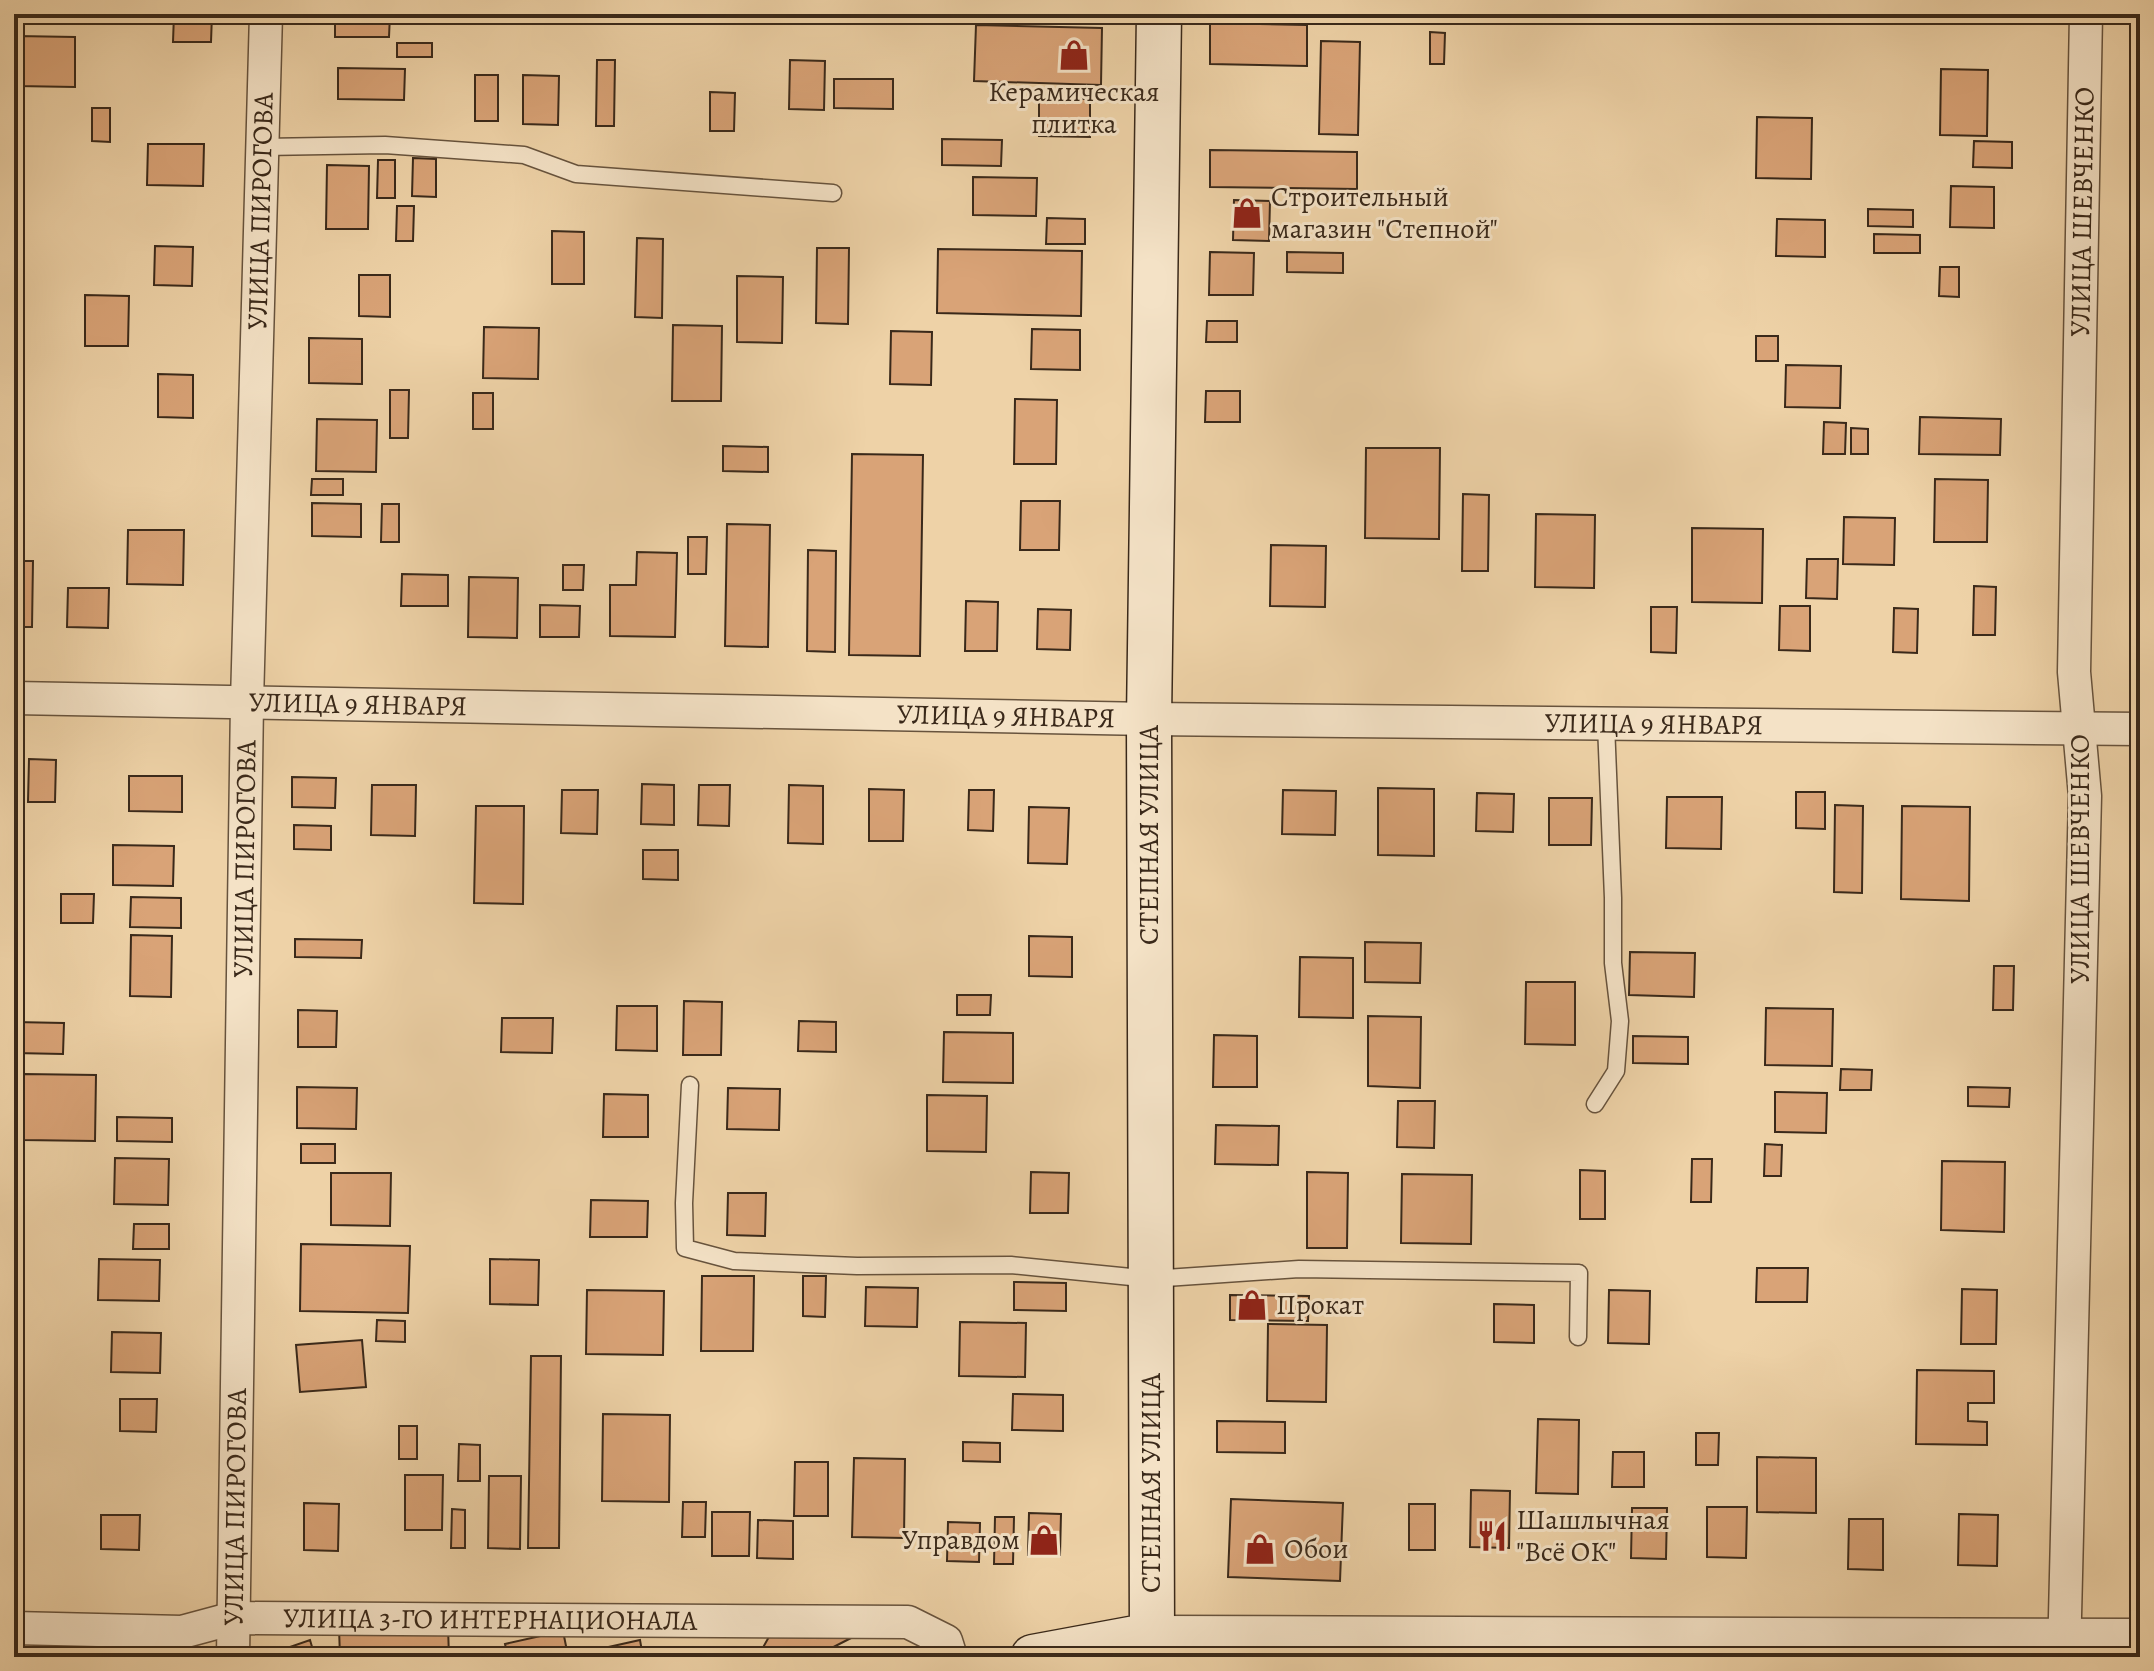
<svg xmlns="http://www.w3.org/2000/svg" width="2154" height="1671" font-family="Alegreya,serif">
	<rect width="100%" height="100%" fill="#eed2a7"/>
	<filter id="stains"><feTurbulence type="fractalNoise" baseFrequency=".0025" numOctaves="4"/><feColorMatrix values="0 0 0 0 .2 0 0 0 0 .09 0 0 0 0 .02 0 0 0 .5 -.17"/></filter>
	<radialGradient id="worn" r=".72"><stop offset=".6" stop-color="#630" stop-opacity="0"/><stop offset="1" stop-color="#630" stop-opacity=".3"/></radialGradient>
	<path fill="#d9a377" stroke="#3a291a" stroke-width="2" d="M174,14H212L211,42H173Z
		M335,14H390L389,37H335Z
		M1705,14H1765V18L1705,17Z
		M1210,23L1307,25V66L1210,64Z
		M976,25L1102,28L1101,85L974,81Z
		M1430,32L1445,33L1444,64H1430Z
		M17,36L75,37V87L17,86Z
		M1321,41L1360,42L1358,135L1319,134Z
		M397,43H432V57H397Z
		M597,60H615L614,126H596Z
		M790,60L825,61L824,110L789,109Z
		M338,68L405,69L404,100L338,99Z
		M1941,69L1988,70L1987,136L1940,135Z
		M475,75H498V121H475Z
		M523,75L559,76L558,125L523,124Z
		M834,79H893V109L834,108Z
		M710,92L735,93L734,131H710Z
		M1039,98L1090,99V137L1039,136Z
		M92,108H110V142L92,141Z
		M1757,117L1812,118L1811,179L1756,178Z
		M942,139L1002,140L1001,166L942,165Z
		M1974,141L2012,142V168L1973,167Z
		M148,144H204L203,186L147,185Z
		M1210,150L1357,152V189L1210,187Z
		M413,158L436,159V197L412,196Z
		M378,160H395V198H377Z
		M327,165L369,166L368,229H326Z
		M973,177L1037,178L1036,216L973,215Z
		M1951,186L1994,187V228L1950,227Z
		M1234,200L1270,201L1269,241L1233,240Z
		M397,206H414L413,241H396Z
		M1868,209L1913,210V227L1868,226Z
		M1047,218L1085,219V244H1046Z
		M1777,219L1825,220V257L1776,256Z
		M552,231L584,232V284H552Z
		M1874,234L1920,235V253H1874Z
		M637,238L663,239L662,318L635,317Z
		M155,246L193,247L192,286L154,285Z
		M817,248H849L848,324L816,323Z
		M938,249L1082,251L1081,316L937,313Z
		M1210,252L1254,253L1253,295H1209Z
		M1287,252L1343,253V273L1287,272Z
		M1940,267H1959V297L1939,296Z
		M359,275H390V317L359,316Z
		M737,276L783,277L782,343L737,342Z
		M85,295L129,296L128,346H85Z
		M1207,321H1237V342H1206Z
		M673,325L722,326L721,401H672Z
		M484,327L539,328L538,379L483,378Z
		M1032,329L1080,330V370L1031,369Z
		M891,331L932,332L931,385L890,384Z
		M1756,336H1778V361H1756Z
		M309,338L362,339V384L309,383Z
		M1786,365L1841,366L1840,408L1785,407Z
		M158,374L193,375V418L158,417Z
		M390,390H409L408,438H390Z
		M1206,391H1240V422H1205Z
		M473,393H493V429H473Z
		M1015,399L1057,400L1056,464H1014Z
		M1920,417L2001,419L2000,455L1919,454Z
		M317,419L377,420L376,472L316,471Z
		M1824,422L1846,423L1845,454H1823Z
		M1851,428L1868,429V454H1851Z
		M723,446L768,447V472L723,471Z
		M1366,448H1440L1439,539L1365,538Z
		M852,454L923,455L920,656L849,655Z
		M312,479H343V495H311Z
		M1935,479L1988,480L1987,542H1934Z
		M1463,494L1489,495L1488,571H1462Z
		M1021,501H1060L1059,550H1020Z
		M312,503L361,504V537L312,536Z
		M382,504H399V542H381Z
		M1536,514L1595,515L1594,588L1535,587Z
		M1844,517L1895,518L1894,565L1843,564Z
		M727,524L770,525L768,647L725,646Z
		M1692,528L1763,529L1762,603L1692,602Z
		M128,530H184L183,585L127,584Z
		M688,537H707L706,574H688Z
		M1271,545L1326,546L1325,607L1270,606Z
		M808,550L836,551L835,652L807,651Z
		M637,552L677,553L675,637L610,636V585H636Z
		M1807,559H1838L1837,599L1806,598Z
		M14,561H33L32,627H14Z
		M563,565H584L583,590H563Z
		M402,574L448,575V606H401Z
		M469,577L518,578L517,638L468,637Z
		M1974,586L1996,587L1995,635H1973Z
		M68,588H109L108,628L67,627Z
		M966,601L998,602L997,651H965Z
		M540,605L580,606L579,637H540Z
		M1780,606H1810V651L1779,650Z
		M1651,607H1677L1676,653L1651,652Z
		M1894,608L1918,609L1917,653L1893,652Z
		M1038,609L1071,610L1070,650L1037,649Z
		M29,759L56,760L55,802H28Z
		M129,776H182V812L129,811Z
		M292,777L336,778L335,808L292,807Z
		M642,784L674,785V825L641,824Z
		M372,785H416L415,836L371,835Z
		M699,785H730L729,826L698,825Z
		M789,785L823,786V844L788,843Z
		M1378,788L1434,789V856L1378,855Z
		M869,789L904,790L903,841H869Z
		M562,790H598L597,834L561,833Z
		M969,790H994L993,831L968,830Z
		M1283,790L1336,791L1335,835L1282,834Z
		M1796,792H1825V829L1796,828Z
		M1477,793L1514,794L1513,832L1476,831Z
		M1667,797H1722L1721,849L1666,848Z
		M1549,798H1592L1591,845H1549Z
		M1835,805L1863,806L1862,893L1834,892Z
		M476,806H524L523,904L474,903Z
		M1902,806L1970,807L1969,901L1901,899Z
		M1029,807L1069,808L1067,864L1028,863Z
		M294,825L331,826V850L294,849Z
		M113,845L174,846L173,886L113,885Z
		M643,850H678V880L643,879Z
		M61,894H94L93,923H61Z
		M131,897L181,898V928L130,927Z
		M131,935L172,936L171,997L130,996Z
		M1029,936L1072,937V977L1029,976Z
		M295,939L362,940L361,958L295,957Z
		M1365,942L1421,943L1420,983L1365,982Z
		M1630,952L1695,953L1694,997L1629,995Z
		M1300,957L1353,958V1018L1299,1017Z
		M1994,966H2014L2013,1010H1993Z
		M1526,982H1575V1045L1525,1044Z
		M957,995H991L990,1015H957Z
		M684,1001L722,1002L721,1055H683Z
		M617,1006H657V1051L616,1050Z
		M1766,1008L1833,1009L1832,1066L1765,1065Z
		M298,1010L337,1011L336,1047H298Z
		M1368,1016L1421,1017L1420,1088L1368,1086Z
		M502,1018H553L552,1053L501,1052Z
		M799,1021L836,1022V1052L798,1051Z
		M14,1022L64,1023L63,1054L14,1053Z
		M944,1032L1013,1033V1083L943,1082Z
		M1214,1035L1257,1036V1087H1213Z
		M1633,1036L1688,1037V1064L1633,1063Z
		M1841,1069L1872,1070L1871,1090H1840Z
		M24,1074L96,1075L95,1141L23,1140Z
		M297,1087L357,1088L356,1129L297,1128Z
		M1968,1087L2010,1088L2009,1107L1968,1106Z
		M728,1088L780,1089L779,1130L727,1129Z
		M1775,1092L1827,1093L1826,1133L1775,1132Z
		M604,1094L648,1095V1137H603Z
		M927,1095L987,1096L986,1152L927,1151Z
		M1398,1101H1435L1434,1148L1397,1147Z
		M117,1117L172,1118V1142L117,1141Z
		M1216,1125L1279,1126L1278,1165L1215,1164Z
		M301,1144H335V1163H301Z
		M1765,1144L1782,1145L1781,1176H1764Z
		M115,1158L169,1159L168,1205L114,1204Z
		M1692,1159H1712L1711,1202H1691Z
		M1942,1161L2005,1162L2004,1232L1941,1230Z
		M1580,1170L1605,1171V1219H1580Z
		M1031,1172L1069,1173L1068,1213H1030Z
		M1307,1172L1348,1173L1347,1248H1307Z
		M331,1173H391L390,1226L331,1225Z
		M1402,1174L1472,1175L1471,1244L1401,1243Z
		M728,1193H766L765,1236L727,1235Z
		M591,1200L648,1201L647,1237H590Z
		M134,1224H169V1249H133Z
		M301,1244L410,1246L408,1313L300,1311Z
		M99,1259L160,1260L159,1301L98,1300Z
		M490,1259L539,1260L538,1305L490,1304Z
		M2134,1263H2140V1297H2134Z
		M1757,1268H1808L1807,1302H1756Z
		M702,1276H754L753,1351H701Z
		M803,1276H826L825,1317L803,1316Z
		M1014,1282L1066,1283V1311L1014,1310Z
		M866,1287L918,1288L917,1327L865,1326Z
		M1962,1289L1997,1290L1996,1344H1961Z
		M587,1290L664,1291L663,1355L586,1354Z
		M1609,1290L1650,1291L1649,1344L1608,1343Z
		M1230,1295L1309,1296L1308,1321L1230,1320Z
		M1494,1304L1534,1305V1343L1494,1342Z
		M377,1320L405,1321V1342L376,1341Z
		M960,1322L1026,1323L1025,1377L959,1376Z
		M1268,1324L1327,1325L1326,1402L1267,1401Z
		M112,1332L161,1333L160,1373L111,1372Z
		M362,1340L366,1387L300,1392L296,1345Z
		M531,1356H561L559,1548H528Z
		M1917,1370L1994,1371V1403H1968V1421L1987,1422V1445L1916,1444Z
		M2134,1373H2140V1414H2134Z
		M1013,1394L1063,1395V1431L1012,1430Z
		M120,1399H157L156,1432L120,1431Z
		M603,1414L670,1415L669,1502L602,1501Z
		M1538,1419L1579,1420L1578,1494L1536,1493Z
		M1217,1421L1285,1422V1453L1217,1452Z
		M399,1426H417V1459H399Z
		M1696,1433H1719L1718,1465H1696Z
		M963,1442L1000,1443V1462L963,1461Z
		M459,1444L480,1445V1481H458Z
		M1613,1452H1644V1487H1612Z
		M1757,1457L1816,1458V1513L1757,1512Z
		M854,1458L905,1459L904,1538L852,1537Z
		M795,1462H828V1516H794Z
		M2130,1472H2140V1497H2130Z
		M405,1475H443L442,1530H405Z
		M489,1476H521L520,1549L488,1548Z
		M1471,1490L1510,1491L1509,1548L1470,1547Z
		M1231,1499L1343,1503L1340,1581L1228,1577Z
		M683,1502H706L705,1537H682Z
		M304,1503L339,1504L338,1551L304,1550Z
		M1409,1504H1435V1550H1409Z
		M1707,1507H1747L1746,1558L1707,1557Z
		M1632,1508H1667L1666,1559L1631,1558Z
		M452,1509L465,1510V1548H451Z
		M712,1512H750L749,1556H712Z
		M1029,1513L1061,1514L1060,1555H1028Z
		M1959,1514L1998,1515L1997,1566L1958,1565Z
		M101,1515H140L139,1550L101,1549Z
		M995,1517H1014L1013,1564H994Z
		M2132,1518H2140V1566H2131Z
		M1849,1519H1883V1570L1848,1569Z
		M758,1520L793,1521V1559L757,1558Z
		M948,1522L980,1523L979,1562L947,1561Z
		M448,1627L449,1657H340L339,1628Z
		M563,1631L568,1656L640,1640L643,1657H508L505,1644Z
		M770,1635L855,1636L814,1657H766L761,1651Z
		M310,1640L315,1657H264V1656Z
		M96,1649L187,1652V1657H95Z"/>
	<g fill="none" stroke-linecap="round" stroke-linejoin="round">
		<defs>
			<path id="service" d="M263,147L385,145L524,155L576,174L833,193
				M690,1085L684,1203L685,1248L734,1261L857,1266L1011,1265L1151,1279L1299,1269L1579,1273L1578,1337
				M1595,1104L1616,1071L1620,1021L1613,963V898L1606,724"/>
			<g id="minor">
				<path id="s1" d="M14,698L1149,719L2140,729"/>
				<path id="s2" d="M14,1628L182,1632L234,1618L908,1622L946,1641L951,1657"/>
				<path id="s3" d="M233,1657L247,702L266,14"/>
				<path id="s4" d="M2064,1657L2085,796L2074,672L2086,14"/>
			</g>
			<path id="tertiary" d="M1152,1635L2140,1638"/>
			<path id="secondary" d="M1033,1657L1152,1635L1149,719L1159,14"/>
		</defs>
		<use href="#service" stroke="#67533d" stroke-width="19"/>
		<use href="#minor" stroke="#67533d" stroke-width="35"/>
		<use href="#tertiary" stroke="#67533d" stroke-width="41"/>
		<use href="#secondary" stroke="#3a291a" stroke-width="47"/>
		<use href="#service" stroke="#f4e2c6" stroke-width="16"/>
		<use href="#minor" stroke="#f4e2c6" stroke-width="32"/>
		<use href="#tertiary" stroke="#f4e2c6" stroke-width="38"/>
		<use href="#secondary" stroke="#f4e2c6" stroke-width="44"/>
	</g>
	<defs>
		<symbol id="shop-bare" viewBox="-9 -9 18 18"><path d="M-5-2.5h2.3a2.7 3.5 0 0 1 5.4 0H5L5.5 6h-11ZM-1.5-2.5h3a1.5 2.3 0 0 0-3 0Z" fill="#8f2418" stroke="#f4e2c6" stroke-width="2.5" paint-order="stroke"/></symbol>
		<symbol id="restaurant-bare" viewBox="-9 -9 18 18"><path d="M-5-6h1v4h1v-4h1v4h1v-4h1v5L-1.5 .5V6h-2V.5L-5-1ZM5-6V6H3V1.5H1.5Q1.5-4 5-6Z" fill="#8f2418" stroke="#f4e2c6" stroke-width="2.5" paint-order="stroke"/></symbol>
	</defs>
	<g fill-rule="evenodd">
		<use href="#shop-bare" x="1052" y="33" width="44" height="44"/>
		<use href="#shop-bare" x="1225" y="191" width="44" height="44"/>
		<use href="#shop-bare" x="1230" y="1283" width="44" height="44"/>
		<use href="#restaurant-bare" x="1470" y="1514" width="44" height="44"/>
		<use href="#shop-bare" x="1022" y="1518" width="44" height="44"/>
		<use href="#shop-bare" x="1238" y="1527" width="44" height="44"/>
	</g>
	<g text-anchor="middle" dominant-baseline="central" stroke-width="6" stroke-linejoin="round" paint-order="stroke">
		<g font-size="28" fill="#3a291a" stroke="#f4e2c6" text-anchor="start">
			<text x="1074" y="92" text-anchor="middle">Керамическая<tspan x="1074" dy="32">плитка</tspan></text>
			<text x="1271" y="197">Строительный<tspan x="1271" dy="32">магазин "Степной"</tspan></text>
			<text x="1276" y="1305">Прокат</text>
			<text x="1516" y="1520">Шашлычная<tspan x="1516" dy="32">"Всё ОК"</tspan></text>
			<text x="1020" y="1540" text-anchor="end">Управдом</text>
			<text x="1284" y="1549">Обои</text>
		</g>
		<g font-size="28" fill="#3a291a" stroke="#f4e2c6">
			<text stroke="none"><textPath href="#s3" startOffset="1446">УЛИЦА ПИРОГОВА</textPath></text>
			<text stroke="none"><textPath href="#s4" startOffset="1446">УЛИЦА ШЕВЧЕНКО</textPath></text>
			<text stroke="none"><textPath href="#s1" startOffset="344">УЛИЦА 9 ЯНВАРЯ</textPath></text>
			<text stroke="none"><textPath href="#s1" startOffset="992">УЛИЦА 9 ЯНВАРЯ</textPath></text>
			<text stroke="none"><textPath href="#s1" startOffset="1640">УЛИЦА 9 ЯНВАРЯ</textPath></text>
			<text transform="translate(1149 835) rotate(-90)">СТЕПНАЯ УЛИЦА</text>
			<text stroke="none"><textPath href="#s3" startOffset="798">УЛИЦА ПИРОГОВА</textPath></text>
			<text transform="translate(2080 859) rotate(-90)">УЛИЦА ШЕВЧЕНКО</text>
			<text transform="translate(1151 1483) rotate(-90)">СТЕПНАЯ УЛИЦА</text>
			<text stroke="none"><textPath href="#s3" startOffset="150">УЛИЦА ПИРОГОВА</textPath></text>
			<text stroke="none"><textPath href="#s2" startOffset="478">УЛИЦА 3-ГО ИНТЕРНАЦИОНАЛА</textPath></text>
		</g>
	</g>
	<rect width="2154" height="1671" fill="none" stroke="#eed2a7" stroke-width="48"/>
	<rect x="16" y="16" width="2122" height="1639" fill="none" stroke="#3a291a" stroke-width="4"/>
	<rect x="24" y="24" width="2106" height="1623" fill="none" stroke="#3a291a" stroke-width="2"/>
	<rect width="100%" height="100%" filter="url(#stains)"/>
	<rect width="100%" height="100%" fill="url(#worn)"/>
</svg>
